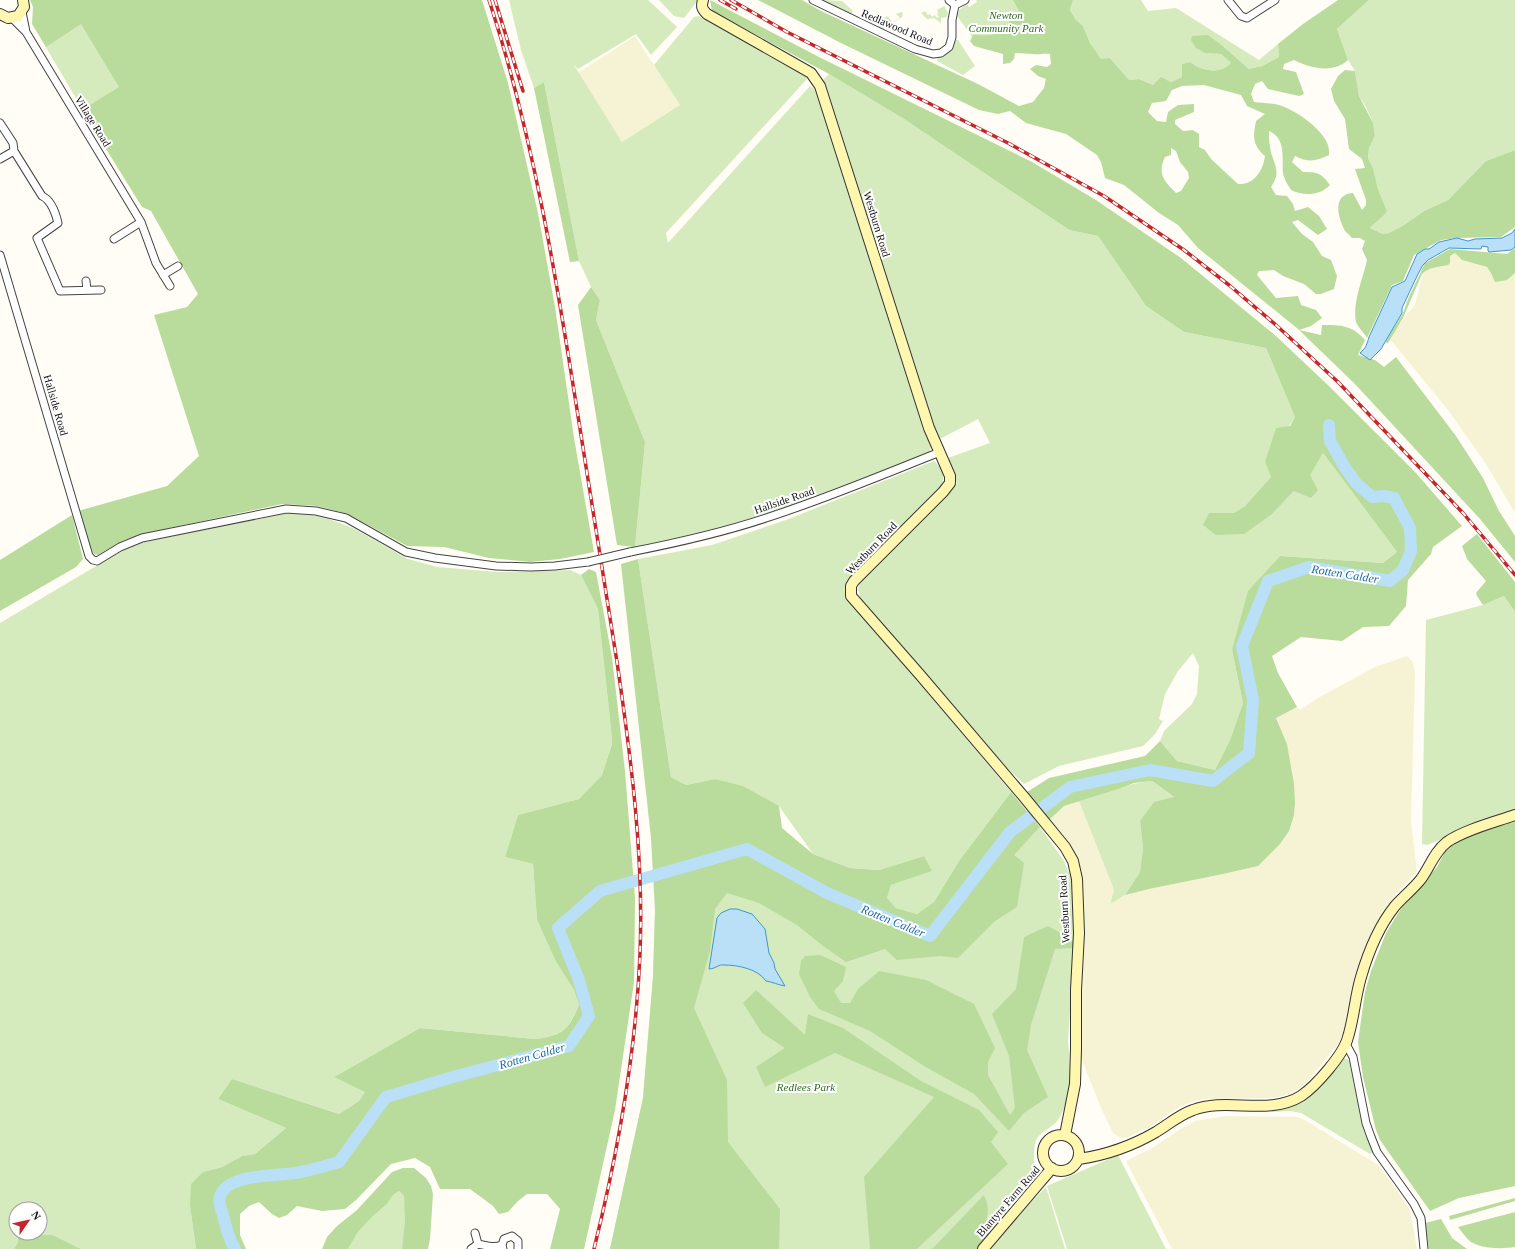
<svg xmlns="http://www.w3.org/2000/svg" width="1515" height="1249" font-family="'Times New Roman',serif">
	<rect width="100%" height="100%" fill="#fffdf5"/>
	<path fill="#f6f3d4" d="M635,36L680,105L622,142L578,73Z
		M1455,253L1462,260L1487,267L1491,273L1507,280L1515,273V513L1486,464L1448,410L1389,338L1415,304L1424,270Z
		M1407,656L1413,662L1415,674L1411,821L1417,872L1396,894L1385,910L1361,958L1356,973L1345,1025L1340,1042L1305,1084L1294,1092L1283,1096L1270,1098L1206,1099L1195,1101L1181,1106L1150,1127L1128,1137L1121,1138L1113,1133L1101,1108L1082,1060L1079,1046L1073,853L1066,838L1049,820L1064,806L1079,801L1114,890L1110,903L1125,895L1149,889L1223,874L1258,866L1287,744L1276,717L1297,707L1300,710L1318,698L1375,667Z
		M1227,1116L1297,1117L1305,1120L1378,1165L1396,1189L1410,1210L1417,1249H1172L1126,1161L1152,1148L1179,1130L1195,1121Z"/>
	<path fill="#d5ebbd" d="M509,0H648L677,27L651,55L636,34L578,69L574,65L622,142L680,105L654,65L694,17L699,16L807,75V79L666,233L668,243L810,86L817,91L925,433L931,446L930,451L926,454L780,509L707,532L635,547L645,442L596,320L600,300L591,287L579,261L544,82L534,88L521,50Z
		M659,0H698L684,18L674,16Z
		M824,0L842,1L853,11L850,16L822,2Z
		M976,0H1017L1041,36L973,38L957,16L960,9L967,4L969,7L977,2Z
		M1073,0H1141L1148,11L1176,8L1259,60L1278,44L1279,57L1262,66L1249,69L1224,47L1205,53L1221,54L1231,63C1219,75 1203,71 1190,62L1182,64V77L1171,82L1161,78L1153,85L1139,79L1129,80L1110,58L1101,60L1090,43L1083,26L1076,20L1070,10Z
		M1369,0H1515V150L1486,161L1448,200L1424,211L1404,225L1389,233L1383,234L1370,228C1376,221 1383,218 1387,211L1378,189L1373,168L1368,158L1369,148L1375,136L1373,123L1366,107L1359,96L1355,71L1348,60L1337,29Z
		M944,6L948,13L947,17L941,18V23L934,18L927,19L921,13L925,11L928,15L930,14L932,17L935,15L937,18L939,17L937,14L938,13L937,10Z
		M901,12L903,13L902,17L882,30L875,22L883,17L885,18L887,16L893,22L900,18L896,14Z
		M83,14L129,94L101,122H90L41,39Z
		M956,40H958L975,66L963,75L937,61L938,57L950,51Z
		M829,74L904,119L1069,230L1098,236L1146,306L1184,332L1266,348L1295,417L1265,462L1271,477L1245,506L1234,513H1209L1272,514L1294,491L1318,490L1309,475L1323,453L1397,552L1383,563L1280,556L1232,650L1243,703L1230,740L1215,770L1177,761L1160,741L1164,731L1192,704L1197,694L1199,666L1193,653L1178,671L1165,694L1159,719L1163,721L1155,734L1143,746L1059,766L1024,784L992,754L860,597L858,589L860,582L957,483L948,458L990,443L978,419L938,440L895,311L823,80Z
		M934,461C942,468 946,475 941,486L850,578L847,597L1011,792L959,861L934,902L917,914L896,908L887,898L891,885L931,871L924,856L879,870L850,868L813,854L779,806L715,779L686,785L671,777L638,559L712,545L786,520Z
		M293,512L324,517L353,528L408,559L437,567L498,572L570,570L581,575L598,609L611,729L612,744L602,775L579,799L518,815L505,857L533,864L537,920L556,962L574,990L579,1005C567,1030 564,1036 535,1039L420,1028L334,1077L366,1091L359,1101L339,1114L232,1079L218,1099L286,1128L255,1154L242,1156L222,1167L203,1172L190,1206L196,1249H81L53,1235L21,1233H40V1209H16V1233L18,1242L14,1249H0V623L118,553L140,543Z
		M1504,596L1515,612V810L1427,845L1422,844L1426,620L1483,605Z
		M1152,781L1175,798L1140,821L1143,848L1140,872L1125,895L1110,904L1114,890L1079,801C1103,794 1127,783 1152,781Z
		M1040,827L1064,861L1072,880L1074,948L1068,1042C1071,1064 1072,1103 1057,1121C1052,1127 1043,1131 1038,1137C1032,1145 1035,1158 1034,1167C1034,1171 1032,1175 1031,1179L979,1249H610L643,1098L653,977L655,911L732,877L933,948L1013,855Z
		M1343,1058L1347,1059L1351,1062L1373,1150V1152L1370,1154L1301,1113L1290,1111L1272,1112L1273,1108L1282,1107Z
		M1118,1155L1166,1249H1067L1047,1186Z
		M1046,1187L1065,1249H988L1012,1221Z
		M399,1191L404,1196L406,1221L402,1249H348L358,1232L372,1217L387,1204L393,1195Z"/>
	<path fill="#b9dc9c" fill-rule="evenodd" d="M30,0H482L508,83L538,213L555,307L574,438L594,552L560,559L530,562L489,558L444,547L407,546L348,514L317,506L282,504L138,535L122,541L98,555L94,554L91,550L78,511L167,486L199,456L154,315L187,307L198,294L151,211L142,207L82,110L119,87L81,24L46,47L32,24L33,7Z
		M710,0L819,57L1032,162L1096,200L1181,258L1276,336L1330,387L1416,473L1462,526L1433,547L1431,554L1408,580L1406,606L1389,626L1363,627L1342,641L1301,637L1272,656L1278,673L1297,707L1276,718L1287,744L1294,784L1295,803L1294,815L1289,831L1280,844L1258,866L1223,874L1149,889L1125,895L1140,872L1143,848L1140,821L1154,802L1174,797L1152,781L1134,783L1118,789L1064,806L1049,820L1027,792L1049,778L1145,756L1160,741L1177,761L1215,770L1230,740L1243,703L1232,650L1248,591L1280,556L1383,563L1397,552L1323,453L1310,475L1318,490L1311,498L1294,491L1272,514L1244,534L1216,535L1203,525L1209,513H1234L1245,506L1271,477L1265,462L1276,428L1290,426L1295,417L1266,348L1184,332L1146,306L1098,236L1069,230L904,119L829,74L712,11Z
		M758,0H802L821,11L978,84L1019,106L1033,102L1044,88L1046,79L1038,76L1030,69L1036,65L1047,67L1051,64L1050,54C1043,53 1039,55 1033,54C1027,54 1021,53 1015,53L1014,59L1010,63L1003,64V54L974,46L970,41L973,35C987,36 1000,36 1011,27L1007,15L1011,11L1020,21L1022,16L1013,0H1073L1070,10L1076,20L1083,26L1090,43L1101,59L1110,58L1129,80L1139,79L1153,85L1161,77L1171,82L1182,77V64L1190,62C1202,71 1219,75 1231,63L1221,54L1205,53L1196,48L1191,40L1192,36L1208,35L1224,47L1249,69L1262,66L1279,57L1278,44L1303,24L1338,0H1369L1337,29L1348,60C1333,74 1310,68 1294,60L1284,64L1283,69L1296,72L1304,94L1299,96L1268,89L1262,81L1255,84L1251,94L1254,102C1262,103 1271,103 1279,105C1295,110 1322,128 1328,145C1329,148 1329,152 1329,155C1316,161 1309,163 1295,156L1292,162L1303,172C1318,172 1321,173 1330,185C1320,196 1303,196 1291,190C1288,185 1284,179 1283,173C1282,157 1286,138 1269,131C1269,136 1269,142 1270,147C1272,163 1283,170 1271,187L1276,195L1287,196L1293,204L1295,211L1308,207L1319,216L1327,229L1318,235L1298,220L1292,222L1302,234L1313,242L1322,256L1331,260L1337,276L1334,289L1321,294H1316L1304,284L1283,276L1274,270L1259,271L1257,275L1276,298L1298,296L1301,305L1316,310L1322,318L1311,326L1299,330L1321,335L1322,325C1341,325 1352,325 1365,340L1358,355L1375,360L1384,367L1396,357L1456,436L1483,478L1499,511L1515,536V562L1480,519L1355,384L1298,329L1198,248L1178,225L1159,213L1124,185L1105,178L1101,162L1097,155L1066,134L1026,123L1010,111L998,114L979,110L841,43ZM1204,85L1241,95L1247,106L1265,114L1256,121C1253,136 1252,145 1265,156C1263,171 1254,185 1238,184L1211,159L1205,150L1199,147V134L1193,130L1183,131L1175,124V120L1194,112V104L1178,105L1168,112L1166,122L1157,121L1148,112L1152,103L1166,101L1172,90L1182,86ZM1171,148L1176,151L1180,162L1188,172L1189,178L1181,191L1176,193C1164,181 1157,174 1165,157L1171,155Z
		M1345,70L1355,71L1359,96L1373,123L1375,136L1369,148L1368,158L1373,168L1378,189L1387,211C1383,218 1376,221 1370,228L1383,234L1389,233L1404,225L1424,211L1448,200L1486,161L1515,150V227L1501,237L1457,238L1441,240L1414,255L1403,281L1392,285L1367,338C1364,333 1358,327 1356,322C1352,304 1363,278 1367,260L1362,249L1365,241L1360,238H1352C1350,235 1345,232 1344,229C1337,215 1333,194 1353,193L1362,210L1366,205V200L1355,169L1365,168L1362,159L1349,149L1345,119L1334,101L1331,89L1338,76Z
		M544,82L579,261L570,262L534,88Z
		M1515,248V273L1507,280L1495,282L1491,273L1487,267L1462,260L1455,253L1450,256V263L1448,265C1438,267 1429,267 1422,274L1403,318L1388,343L1385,342L1403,313L1408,299L1425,263L1450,249L1507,254Z
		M591,287L600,300L596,320L645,442L635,547L617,545L578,305Z
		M72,515L83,559L76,567L0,611V560Z
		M1477,534L1515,582V612L1504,596L1483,605L1477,596L1476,593L1486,581L1467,559L1462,546Z
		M638,559L671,777L686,785L715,779L743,786L779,806L782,828L813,854L850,868L879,870L924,856L932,871L891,885L887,898L896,908L917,914L934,902L959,861L1011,792L1040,827L1014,855L1024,863L1017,907L995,921L958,958L941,956L897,960L885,949L846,962L823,946L797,925L759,903L727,893L715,909L710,951L694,1008L727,1080L728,1142L780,1209L779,1249H610L643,1098L653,977L655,911L651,838L621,564Z
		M589,569L596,572L612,657L625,771L635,898L634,982L615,1110L584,1249H550L560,1209L547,1194H527L518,1201L508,1212L499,1214L493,1206L470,1189H440L430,1167L415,1158L391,1164L356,1200L345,1209L322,1211L297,1206L287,1215L279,1218L272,1214L259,1202L249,1206L240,1214V1235L246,1249H196L190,1206L191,1184L203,1172L222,1167L242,1156L255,1154L286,1128L218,1099L232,1079L339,1114L359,1101L365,1092L334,1077L420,1028L535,1039C563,1036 568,1030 579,1005L574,990L556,962L537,920L533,864L505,857L518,815L579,799L602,775L612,744L611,729L598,609L581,575Z
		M1515,820V1186L1459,1198L1430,1211L1380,1140L1376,1130L1363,1077L1358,1042L1365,992L1371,971L1386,933L1402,907L1437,867L1445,852L1457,841Z
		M1048,926L1073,940L1074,948L1055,949L1031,1025L1027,1050L1048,1097L1024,1113L1009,1131L974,1094L924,1066L870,1031L819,1009L810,997L799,974L801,961L805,956L820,955L846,967L843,981L834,991L841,1003H850L858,989L879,971L926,980L974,1004L995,1048L988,1062V1075L1010,1115L1015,1108L1009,1056L992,1014L1016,989L1024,937Z
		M756,990L805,1035L808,1014L843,1028L921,1081L979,1110L998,1132L991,1142L1008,1164L917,1249H870L864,1177L934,1097L835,1053L765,1087L756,1067L785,1048L762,1033L743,1003Z
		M403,1168H414L426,1178L431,1186L433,1194L430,1239L428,1249H402L405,1221L404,1196L399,1191L393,1195L387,1204L372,1217L358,1232L348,1249H322L327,1237L337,1226L357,1210L392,1172Z
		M984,1195C986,1200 988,1206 988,1210C987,1222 983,1224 990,1235L979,1249H932Z
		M1515,1198V1201L1450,1220L1449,1216Z
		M1515,1212V1247C1501,1249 1483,1249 1471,1242C1466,1238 1462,1232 1458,1227Z
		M1441,1219L1452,1238L1467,1249H1429L1425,1223Z
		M17,1233L53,1235L81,1249H14L18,1242Z"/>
	<path fill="#b9e0f7" stroke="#3f96cf" d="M1515,229V247L1511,250L1489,252L1488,251V247L1482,246L1481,249L1449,248L1428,260L1423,265L1418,274L1402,308V313L1381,349L1370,360L1360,353C1366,348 1367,344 1369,337L1392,287L1405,281L1417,254L1425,249H1429L1439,242L1457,238L1468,241L1475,239L1502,238L1512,233Z
		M730,909H737L752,914L765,929L769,953L774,963L775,969L785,986C778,985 773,982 766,981C758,969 738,965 724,965C719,964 715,969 709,969L717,918L721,913Z"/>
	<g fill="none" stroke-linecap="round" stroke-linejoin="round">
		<path stroke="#b9e0f7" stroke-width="12" d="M235,1249C228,1238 226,1227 223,1215C221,1209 218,1203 220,1197C225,1174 276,1176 295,1173C310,1171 325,1166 339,1162L386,1097L453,1077L569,1046L589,1016L579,980L558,928L600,891L747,849L827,893L930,936L1010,832L1070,787L1150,770L1213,781L1249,753L1253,700L1242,646L1268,581L1309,567L1390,581L1403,570L1411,551L1410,528L1394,498L1384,496L1372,497L1356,483L1344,466L1330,441L1329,425"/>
		<defs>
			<path id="street" d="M813,0L915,49L933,54L941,53L949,47L952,37V20L955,5L949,0
				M1228,0L1241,16L1247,18L1275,0
				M955,5L965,0
				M22,12L26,32
				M12,18L26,32L141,222L156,263L170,286
				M0,123L13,143L14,151L42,196C51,200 56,214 58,223L37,238L60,291L101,290
				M0,159L14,151
				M114,239L141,222
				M0,255L89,556L93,560L97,561L120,547L142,538L286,509L316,511L346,518L406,552L435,558L496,566L531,567L555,566L588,562
				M163,275L178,266
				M86,281L87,290
				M630,552C676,543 721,533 766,518C825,499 882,475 940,452
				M1346,1044L1353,1057L1366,1123L1371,1137L1377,1152L1414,1204L1421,1218L1424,1249
				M475,1233L478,1244C487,1246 494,1248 502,1245
				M471,1249L478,1244
				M503,1249L502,1245L504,1239L512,1236L518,1241V1249"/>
			<path id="secondary" d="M703,0C701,7 702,9 707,14L811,73L820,86L929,428L950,476V483L943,492L854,581L851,586V596L921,676L1024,797L1065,847L1073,861L1077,879L1079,933L1076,990V1048L1075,1084L1065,1135
				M0,14L8,18L18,16L24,7L23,0
				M1043 1153a18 18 0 1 1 36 0a18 18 0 1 1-36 0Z
				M1079,1159C1106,1155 1132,1146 1156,1132C1169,1124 1179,1115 1193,1110C1227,1097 1269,1116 1301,1096C1316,1086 1344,1054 1348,1037C1354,1018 1355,997 1361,977C1368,953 1379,926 1395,906C1403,897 1413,889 1421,879C1430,867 1434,852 1447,842C1464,830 1495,822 1515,815
				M983,1249L1052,1168"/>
		</defs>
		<use href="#street" stroke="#444" stroke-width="9"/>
		<use href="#secondary" stroke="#333" stroke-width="12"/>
		<use href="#street" stroke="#fff" stroke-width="7"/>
		<use href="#secondary" stroke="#fff6b0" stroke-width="10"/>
		<defs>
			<path id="rail" d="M489,0C537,147 560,301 584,454C595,524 606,593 617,662C631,758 644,856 640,954C636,1054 618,1152 594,1249
				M495,0L523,91
				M720,0L736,9
				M731,0L787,32L1008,143L1104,196L1184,250L1229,285L1276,325L1338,382L1463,513L1515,575"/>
		</defs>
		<use href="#rail" stroke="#c4262e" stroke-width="3.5"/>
		<use href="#rail" stroke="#fff" stroke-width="2" stroke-dasharray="6" stroke-linecap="butt"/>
		<defs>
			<path id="street-bridge" d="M588,562L630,552"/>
		</defs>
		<use href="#street-bridge" stroke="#444" stroke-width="9" stroke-linecap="butt"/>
		<use href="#street-bridge" stroke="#fff" stroke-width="7"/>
	</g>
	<g text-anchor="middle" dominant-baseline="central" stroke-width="4" stroke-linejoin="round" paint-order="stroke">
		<g font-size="11" font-style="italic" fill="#2f6b1f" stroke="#fff">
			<text x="1006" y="15">Newton<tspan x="1006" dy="13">Community Park</tspan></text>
			<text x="806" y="1087">Redlees Park</text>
		</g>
		<g font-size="11" fill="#111" stroke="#fff">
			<text transform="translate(897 27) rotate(23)">Redlawood Road</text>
			<text transform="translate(93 121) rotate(58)">Village Road</text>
			<text transform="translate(877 224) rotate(73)">Westburn Road</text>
			<text transform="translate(56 405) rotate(74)">Hallside Road</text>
			<text transform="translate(784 500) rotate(-19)">Hallside Road</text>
			<text transform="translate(871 548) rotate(-46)">Westburn Road</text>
			<text transform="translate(1064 909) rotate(-93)">Westburn Road</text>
			<text transform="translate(1008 1201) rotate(-49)">Blantyre Farm Road</text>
		</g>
		<g font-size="12" font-style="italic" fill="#1768a6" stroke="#fff">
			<text transform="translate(1345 574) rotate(9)">Rotten Calder</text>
			<text transform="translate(893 921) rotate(22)">Rotten Calder</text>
			<text transform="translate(532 1056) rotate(-16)">Rotten Calder</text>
		</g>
	</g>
	<g transform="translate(28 1221) rotate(56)"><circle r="19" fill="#ffffff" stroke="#a0a0a0"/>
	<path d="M0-3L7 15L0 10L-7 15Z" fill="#c4262e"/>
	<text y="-6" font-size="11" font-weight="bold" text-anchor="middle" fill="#111111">N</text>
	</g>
</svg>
